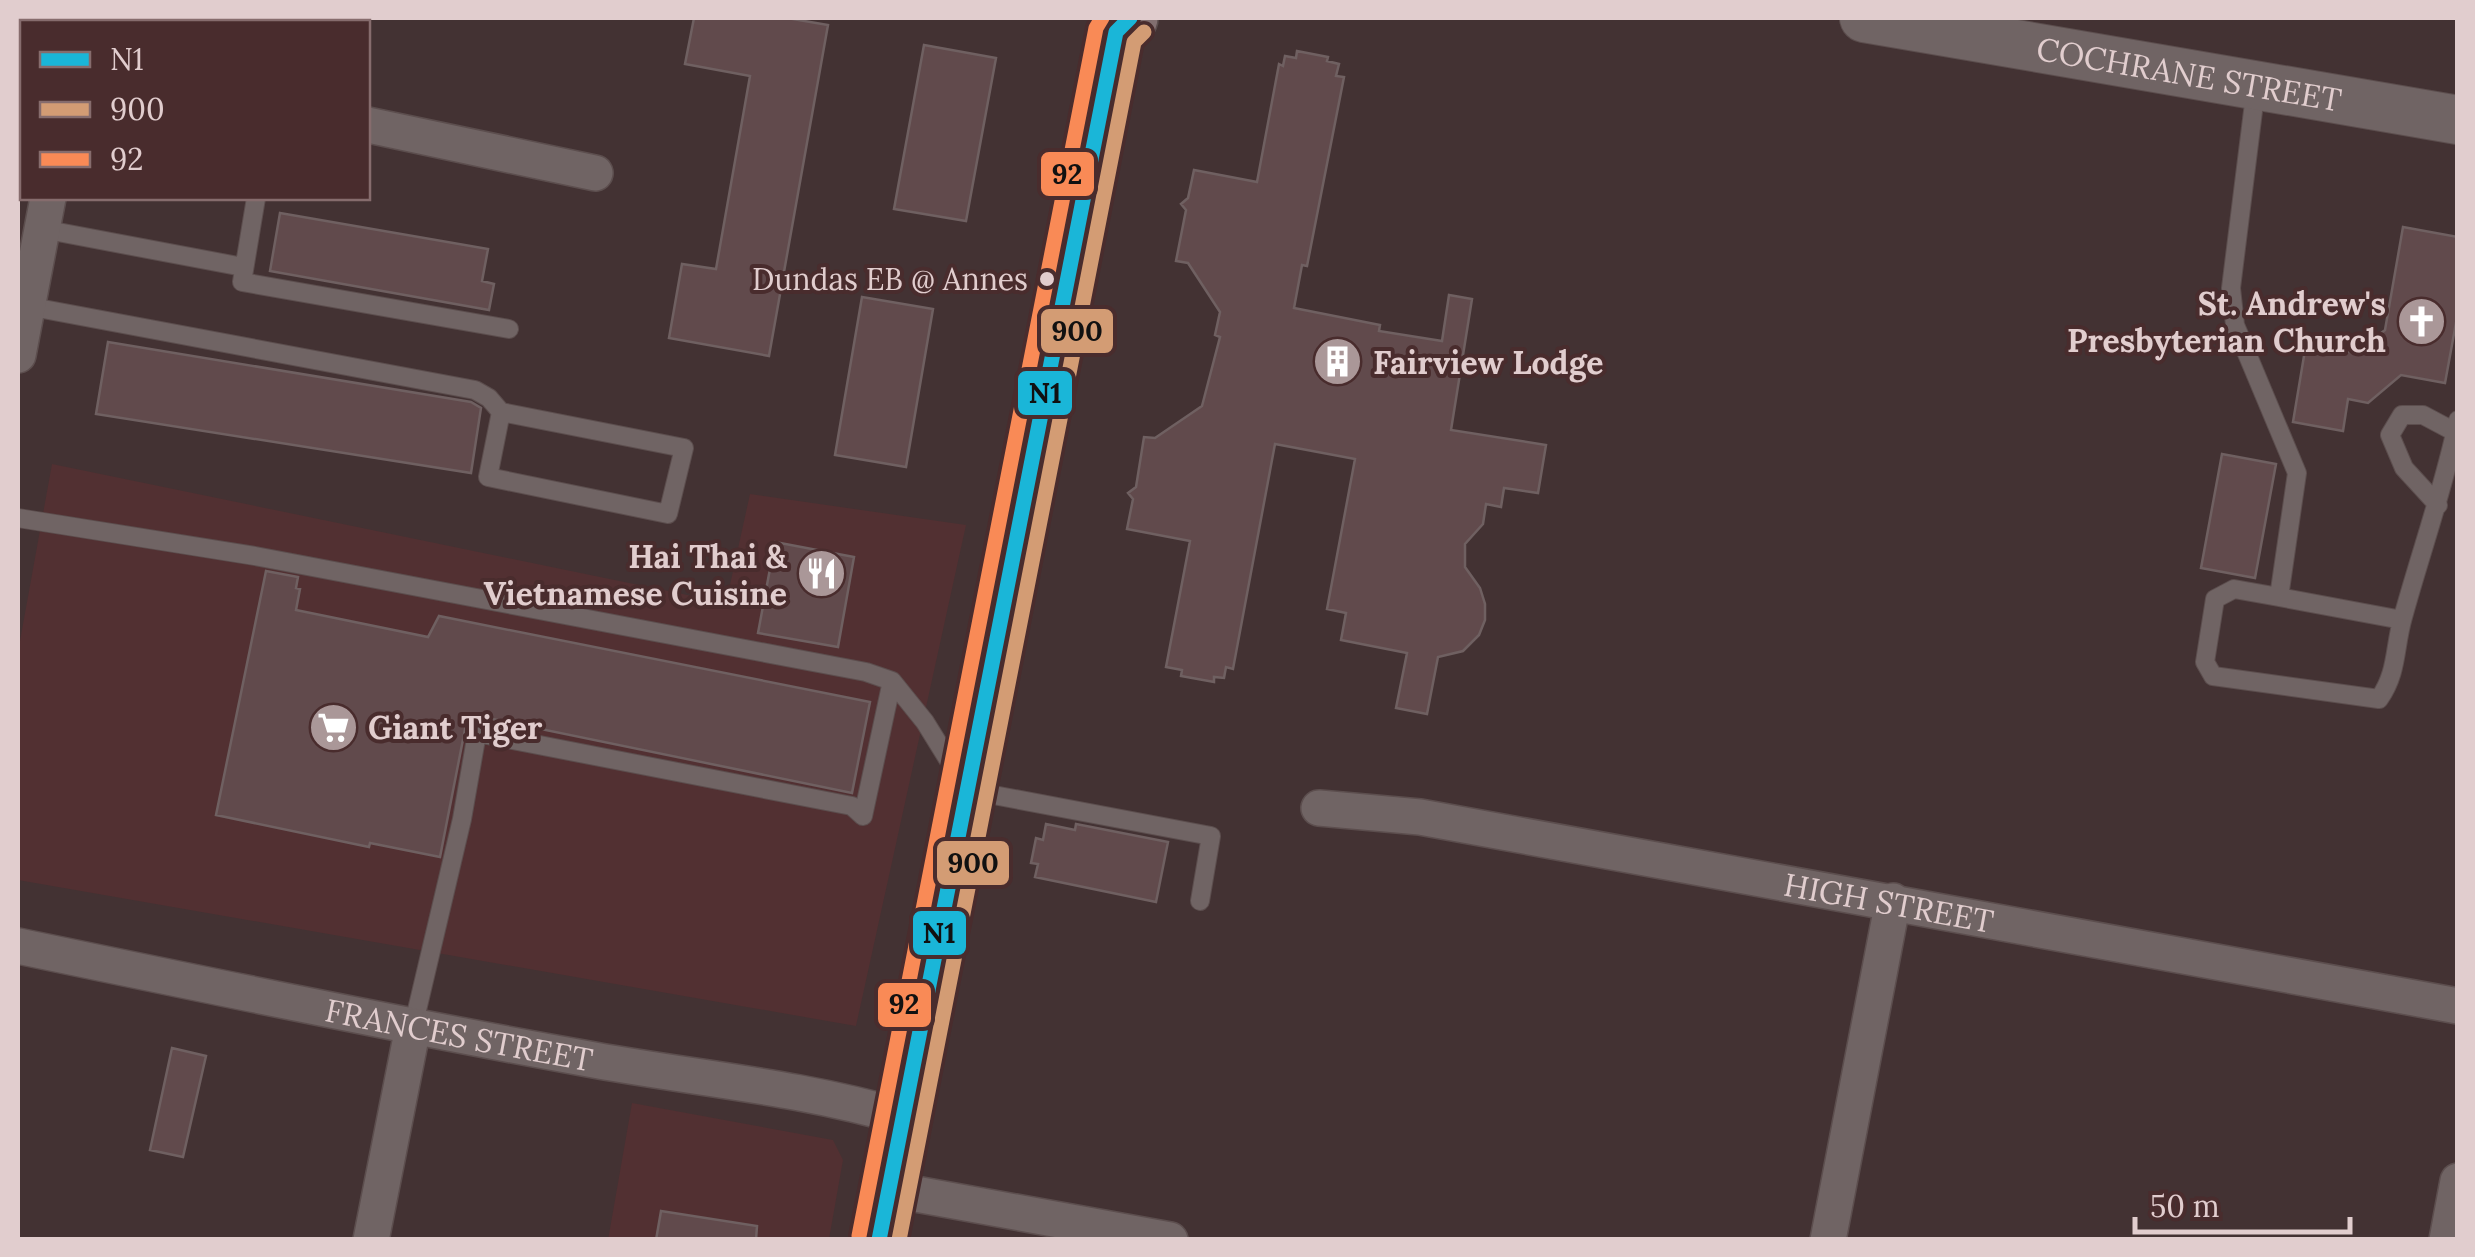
<svg xmlns="http://www.w3.org/2000/svg" width="2475" height="1257" font-family="Lora,serif">
	<rect width="100%" height="100%" fill="#433233"/>
	<path fill="#523032" d="M52,464L726,603L750,494L966,525L856,1026L18,880V652Z
		M632,1103L833,1140L843,1160L829,1239L608,1240Z"/>
	<path fill="#614a4c" stroke="#6f6061" stroke-width="2.5" d="M694,18H787L828,25L769,356L669,338L682,264L716,269L750,76L685,64Z
		M924,45L996,58L966,221L894,209Z
		M1297,51L1328,57L1327,61L1339,64L1336,76L1344,77L1307,266L1302,265L1294,308L1380,325L1379,331L1442,341L1449,295L1472,299L1451,430L1546,445L1538,493L1504,488L1501,507L1486,504L1483,524L1465,544V567L1480,588L1485,604V620L1479,635L1463,651L1438,657L1427,714L1396,708L1407,653L1341,640L1346,613L1327,609L1355,459L1275,444L1233,669L1226,667L1224,678L1214,677V682L1181,676L1182,670L1166,667L1190,541L1127,529L1133,499L1128,493L1136,487L1144,437L1155,438L1202,406L1220,337L1215,335L1220,312L1188,263L1176,261L1186,210L1181,204L1188,198L1194,170L1257,182L1279,64L1283,66L1285,56L1296,58Z
		M280,213L488,249L482,281L494,284L489,310L270,271Z
		M2403,227L2458,237V312L2445,383L2401,375L2368,403L2348,399L2343,431L2293,422L2306,344L2355,353L2385,330Z
		M862,297L933,309L906,467L835,455Z
		M108,342L471,402L481,408L471,473L96,414Z
		M2222,454L2276,464L2255,578L2201,568Z
		M775,542L854,557L838,647L758,633Z
		M266,571L298,577L296,588L300,589L296,610L428,637L439,616L870,702L852,793L468,714L440,857L370,843L369,847L216,815Z
		M1046,824L1075,830L1076,824L1168,842L1156,902L1035,877L1038,864L1031,863L1036,838L1043,840Z
		M172,1048L206,1056L183,1157L150,1150Z
		M661,1211L757,1226L756,1240H656Z"/>
	<g fill="none" stroke-linecap="round" stroke-linejoin="round">
		<defs>
			<path id="service" d="M2256,87L2231,288L2235,325L2297,473L2279,597L2402,620
				M256,198L242,282L509,329
				M42,229L243,267
				M27,306L475,390L489,398L501,412L488,477L668,514L684,448L501,412
				M2438,505L2404,468L2390,435L2402,415H2423L2455,432
				M18,518L255,556L866,672L892,681L925,722L967,790L1211,836L1200,901
				M2279,597L2234,589L2215,599L2205,662L2213,676L2379,699C2398,672 2394,648 2403,617C2421,551 2444,488 2458,420
				M413,1027L462,819L477,733L852,806L863,816L892,681"/>
			<g id="minor">
				<path d="M83,22V18"/>
				<path d="M368,125L595,173"/>
				<path d="M18,355L48,198"/>
				<path id="s1" d="M1319,808L1420,817L2458,1006"/>
				<path id="s2" d="M18,946C206,985 394,1024 583,1058C690,1078 797,1086 902,1117"/>
				<path d="M888,1189L1170,1240"/>
				<path d="M371,1240L413,1027"/>
				<path d="M1828,1240L1893,901"/>
				<path d="M2447,1240L2458,1181"/>
			</g>
			<g id="secondary">
				<path id="s3" d="M1864,18L2458,120"/>
			</g>
			<path id="primary" d="M879,1240L1105,88L1116,32L1130,18"/>
		</defs>
		<use href="#service" stroke="#5c4e4e" stroke-width="20"/>
		<use href="#minor" stroke="#5c4e4e" stroke-width="38"/>
		<use href="#secondary" stroke="#5c4e4e" stroke-width="50"/>
		<use href="#primary" stroke="#5c4e4e" stroke-width="58"/>
		<use href="#service" stroke="#706464" stroke-width="18"/>
		<use href="#minor" stroke="#706464" stroke-width="35"/>
		<use href="#secondary" stroke="#706464" stroke-width="48"/>
		<use href="#primary" stroke="#826f70" stroke-width="55"/>
		<defs>
			<path id="bus-1" d="M879,1240L1116,32L1130,18"/>
			<path id="bus-2" d="M899,1240L1134,42L1144,32"/>
			<path id="bus-3" d="M859,1236L1096,28L1102,18"/>
		</defs>
		<use href="#bus-1" stroke="#492c2d" stroke-width="22"/>
		<use href="#bus-2" stroke="#492c2d" stroke-width="22"/>
		<use href="#bus-3" stroke="#492c2d" stroke-width="22"/>
		<use href="#bus-1" stroke="#1ab6d8" stroke-width="15"/>
		<use href="#bus-2" stroke="#d39c74" stroke-width="15"/>
		<use href="#bus-3" stroke="#f98a56" stroke-width="15"/>
	</g>
	<defs>
		<symbol id="church-disc" viewBox="-11 -11 22 22"><circle r="9.5" fill="#aa9798" stroke="#492c2d"/><path d="M-1.2-6h2.4v3.5h3.3v2.4h-3.3V6h-2.4V-.1h-3.3v-2.4h3.3Z" fill="#fff"/></symbol>
		<symbol id="building-disc" viewBox="-11 -11 22 22"><circle r="9.5" fill="#aa9798" stroke="#492c2d"/><path d="M-4-6H4V6H1V3H-1V6H-4ZM-2.5-4.3h1.7v1.8h-1.7ZM.8-4.3h1.7v1.8H.8ZM-2.5-1h1.7V.8h-1.7ZM.8-1h1.7V.8H.8Z" fill="#fff"/></symbol>
		<symbol id="restaurant-disc" viewBox="-11 -11 22 22"><circle r="9.5" fill="#aa9798" stroke="#492c2d"/><path d="M-5-6h1v4h1v-4h1v4h1v-4h1v5L-1.5 .5V6h-2V.5L-5-1ZM5-6V6H3V1.5H1.5Q1.5-4 5-6Z" fill="#fff"/></symbol>
		<symbol id="supermarket-disc" viewBox="-11 -11 22 22"><circle r="9.5" fill="#aa9798" stroke="#492c2d"/><path d="M-6-5.5h2.5l.6 2H6L4.5 2H-2.5L-4.4-4H-6ZM-1.5 3.2a1.3 1.3 0 1 0 .1 0ZM3 3.2a1.3 1.3 0 1 0 .1 0Z" fill="#fff"/></symbol>
	</defs>
	<g fill-rule="evenodd">
		<use href="#church-disc" x="2394" y="294" width="55" height="55"/>
		<use href="#building-disc" x="1310" y="334" width="55" height="55"/>
		<use href="#restaurant-disc" x="794" y="546" width="55" height="55"/>
		<use href="#supermarket-disc" x="306" y="700" width="55" height="55"/>
	</g>
	<circle fill="#e1cdce" stroke="#492c2d" stroke-width="4" cx="1047" cy="279" r="9"/>
	<g text-anchor="middle" dominant-baseline="central" stroke-width="8" stroke-linejoin="round" paint-order="stroke">
		<g font-size="30" fill="#e1cdce" stroke="#492c2d" text-anchor="end">
			<text x="1028" y="279">Dundas EB @ Annes</text>
		</g>
		<g font-size="32" fill="#e1cdce" stroke="#492c2d">
			<text stroke="none"><textPath href="#s3" startOffset="330">COCHRANE STREET</textPath></text>
			<text stroke="none"><textPath href="#s1" startOffset="578">HIGH STREET</textPath></text>
			<text stroke="none"><textPath href="#s2" startOffset="450">FRANCES STREET</textPath></text>
		</g>
		<g font-size="32" font-weight="bold" fill="#e1cdce" stroke="#492c2d" text-anchor="end">
			<text x="2386" y="303">St. Andrew's<tspan x="2386" dy="37">Presbyterian Church</tspan></text>
			<text x="1373" y="362" text-anchor="start">Fairview Lodge</text>
			<text x="787" y="556">Hai Thai &amp;<tspan x="787" dy="37">Vietnamese Cuisine</tspan></text>
			<text x="368" y="727" text-anchor="start">Giant Tiger</text>
		</g>
	</g>
	<g stroke="#492c2d" stroke-width="4">
		<rect x="1039" y="150" width="57" height="48" rx="10" fill="#f98a56"/>
		<rect x="1039" y="307" width="76" height="48" rx="10" fill="#d39c74"/>
		<rect x="1016" y="369" width="58" height="48" rx="10" fill="#1ab6d8"/>
		<rect x="935" y="839" width="76" height="48" rx="10" fill="#d39c74"/>
		<rect x="911" y="909" width="57" height="48" rx="10" fill="#1ab6d8"/>
		<rect x="876" y="981" width="57" height="48" rx="10" fill="#f98a56"/>
	</g>
	<g font-size="28" text-anchor="middle" font-weight="bold" fill="#111">
		<text x="1067" y="184">92</text>
		<text x="1077" y="341">900</text>
		<text x="1045" y="403">N1</text>
		<text x="973" y="873">900</text>
		<text x="939" y="943">N1</text>
		<text x="904" y="1014">92</text>
	</g>
	<rect width="2475" height="1257" fill="none" stroke="#e1cdce" stroke-width="40"/>
	<rect x="20" y="20" width="350" height="180" fill="#492c2d" stroke="#866c6d" stroke-width="2.5"/>
	<rect x="40" y="52" width="50" height="15" fill="#1ab6d8" stroke="#866c6d" stroke-width="2.5"/>
	<text x="110" y="70" font-size="30" fill="#e1cdce">N1</text>
	<rect x="40" y="102" width="50" height="15" fill="#d39c74" stroke="#866c6d" stroke-width="2.5"/>
	<text x="110" y="120" font-size="30" fill="#e1cdce">900</text>
	<rect x="40" y="152" width="50" height="15" fill="#f98a56" stroke="#866c6d" stroke-width="2.5"/>
	<text x="110" y="170" font-size="30" fill="#e1cdce">92</text>
	<path d="M2135 1217v15h215v-15" fill="none" stroke="#e1cdce" stroke-width="5"/>
	<text x="2150" y="1217" font-size="30" fill="#e1cdce" stroke="#492c2d" stroke-width="8" paint-order="stroke">50 m</text>
</svg>
